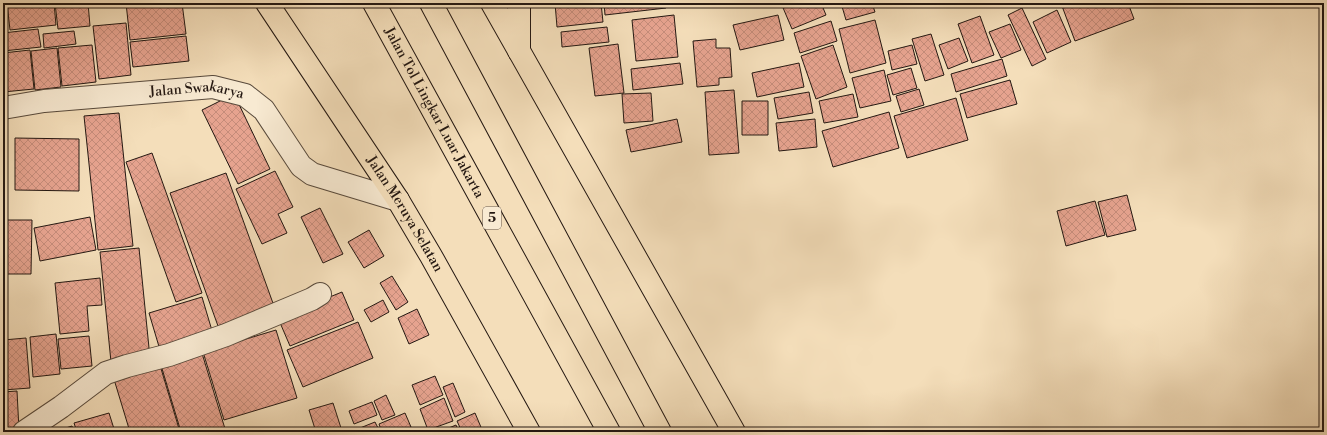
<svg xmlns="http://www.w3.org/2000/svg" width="1327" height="435" font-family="'Libre Bodoni',serif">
	<defs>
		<pattern id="building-cross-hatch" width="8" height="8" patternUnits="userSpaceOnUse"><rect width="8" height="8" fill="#e6a38f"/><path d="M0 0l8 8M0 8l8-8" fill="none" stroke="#c58c7a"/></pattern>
	</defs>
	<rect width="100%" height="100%" fill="#f4deba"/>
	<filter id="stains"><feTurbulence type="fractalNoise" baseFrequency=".005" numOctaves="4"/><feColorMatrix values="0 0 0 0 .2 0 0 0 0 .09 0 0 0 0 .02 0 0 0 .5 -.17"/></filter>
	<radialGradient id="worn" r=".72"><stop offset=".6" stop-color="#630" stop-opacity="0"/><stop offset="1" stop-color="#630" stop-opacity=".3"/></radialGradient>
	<path fill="url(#building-cross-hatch)" stroke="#241812" d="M3,3H4L7,28L3,29Z
		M7,3H54L56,25L10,30Z
		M55,3H88L90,26L58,29Z
		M126,3H182L186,34L130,40Z
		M555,3H601L603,22L557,27Z
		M604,3H665L666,8L605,15Z
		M781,3H821L826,15L792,29Z
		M841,3H872L875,12L846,20Z
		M1069,3H1128L1134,19L1075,41L1062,6Z
		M1022,8L1046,59L1032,66L1008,15Z
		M1057,10L1071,42L1047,53L1033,22Z
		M674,15L678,57L636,61L632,20Z
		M778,15L784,40L740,50L733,25Z
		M980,16L994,55L972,63L958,24Z
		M875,20L886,63L850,73L839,29Z
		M831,21L837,41L800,53L794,33Z
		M126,23L131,75L99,79L93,26Z
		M1010,24L1021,50L1001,58L989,32Z
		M607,27L609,42L562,47L561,32Z
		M38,29L41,47L3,51V33Z
		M74,31L76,44L44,48L43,34Z
		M931,34L944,75L925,81L912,39Z
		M186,36L189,61L133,67L130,42Z
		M959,38L968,61L948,69L939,45Z
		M716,39V48H730L732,77L719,78V85L697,87L693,41Z
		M618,44L624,93L595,96L589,48Z
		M92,45L96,82L62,86L58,48Z
		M833,45L847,87L816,99L801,56Z
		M912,45L917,64L892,70L888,51Z
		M57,48L61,87L35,90L31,51Z
		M30,50L34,89L3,92V53Z
		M1002,59L1007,76L956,92L951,74Z
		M680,63L683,84L633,90L631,69Z
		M799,63L804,87L757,97L752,73Z
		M911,68L917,88L893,95L887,75Z
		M884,70L891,101L860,108L852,78Z
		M1010,80L1017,104L967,118L960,94Z
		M919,89L924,105L901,112L896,96Z
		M734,90L739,153L709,155L705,92Z
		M809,92L813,113L778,119L774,98Z
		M651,93L653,121L624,123L622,94Z
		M234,94L270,169L238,184L202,110Z
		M853,94L858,117L824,123L819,101Z
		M956,98L968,140L907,158L894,116Z
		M742,101H768V135H742Z
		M889,112L899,148L833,167L822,131Z
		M119,113L133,246L98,250L84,116Z
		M677,119L682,142L631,152L626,130Z
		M815,119L817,147L779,151L776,123Z
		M15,138L79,139V191L15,190Z
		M152,153L202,293L176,302L126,162Z
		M275,171L293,207L278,214L287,233L262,244L236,189Z
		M226,173L274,306L218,326L170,193Z
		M1127,195L1136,230L1107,237L1098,202Z
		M1095,201L1105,235L1066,246L1057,211Z
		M320,208L343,254L323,263L301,217Z
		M90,217L96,250L40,261L34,228Z
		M3,220H32L31,274H3Z
		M369,230L384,256L364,268L348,242Z
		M139,248L150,358L111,362L100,252Z
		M392,276L408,302L396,310L380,283Z
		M100,278L102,305L87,306L89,331L60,334L55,283Z
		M342,292L354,320L290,346L278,318Z
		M202,297L213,334L160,350L149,313Z
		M383,300L389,312L371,322L364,310Z
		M417,309L429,335L409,344L398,318Z
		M358,322L373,358L303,387L287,350Z
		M276,330L297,398L224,420L203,352Z
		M56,334L60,374L33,377L30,337Z
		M89,336L92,366L61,369L58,339Z
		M26,338L30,388L3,390V340Z
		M201,350L226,432H181L160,362Z
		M159,362L180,432H130L113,376Z
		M435,376L443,395L420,405L412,385Z
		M453,383L465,412L455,417L443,387Z
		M17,391L19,430L3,432V392Z
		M386,395L395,415L382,420L374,401Z
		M444,398L453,421L428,430L420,409Z
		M372,402L377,415L354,424L349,411Z
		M333,403L341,428L329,432H316L309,410Z
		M109,413L115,432H77L74,423Z
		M405,413L411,427L399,432H382L379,424Z
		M475,413L483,432H462L457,421Z
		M375,422L380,432H362L360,428Z
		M456,425L459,432H439Z
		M72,426L74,432H53Z"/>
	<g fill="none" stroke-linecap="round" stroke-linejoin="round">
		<defs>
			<g id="minor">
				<path id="s1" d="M3,108L44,101L213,87L245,95L264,110L301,166L312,174L398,200"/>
				<path d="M24,432L61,407L106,373L127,366L169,355L226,335L312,299L320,294"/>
			</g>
			<g id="major">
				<path id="s2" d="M267,3L398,200L431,256L529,432"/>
				<path d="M492,3L734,432"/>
				<path d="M519,51V3"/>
			</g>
			<g id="highway">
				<path id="s3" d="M374,3L609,432"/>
				<path d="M431,3L660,432"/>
			</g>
		</defs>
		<use href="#minor" stroke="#584a3c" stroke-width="24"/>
		<use href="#major" stroke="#241812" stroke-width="24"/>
		<use href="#highway" stroke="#241812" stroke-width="24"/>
		<use href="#minor" stroke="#f8ead2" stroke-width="22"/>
		<use href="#major" stroke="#f4deba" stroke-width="22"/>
		<use href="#highway" stroke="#f4deba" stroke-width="22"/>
	</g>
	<g text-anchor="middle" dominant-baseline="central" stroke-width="4" stroke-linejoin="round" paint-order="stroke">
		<rect fill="#f8ead2" stroke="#64574c" stroke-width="1" x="483" y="207" width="18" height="22" rx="3"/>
		<g font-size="13" font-weight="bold" fill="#241812">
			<text x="492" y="218">5</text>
		</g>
		<g font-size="14" fill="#241812" stroke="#f8ead2">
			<text stroke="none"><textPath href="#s1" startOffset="195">Jalan Swakarya</textPath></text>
			<text stroke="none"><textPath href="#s3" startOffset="125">Jalan Tol Lingkar Luar Jakarta</textPath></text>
			<text stroke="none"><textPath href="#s2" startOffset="252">Jalan Meruya Selatan</textPath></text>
		</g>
	</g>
	<rect width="1327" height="435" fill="none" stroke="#f4deba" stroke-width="16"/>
	<rect x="4" y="4" width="1319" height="427" fill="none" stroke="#241812" stroke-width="2"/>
	<rect x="8" y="8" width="1311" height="419" fill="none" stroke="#241812"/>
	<rect width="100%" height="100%" filter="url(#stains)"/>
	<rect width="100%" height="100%" fill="url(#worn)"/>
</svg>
